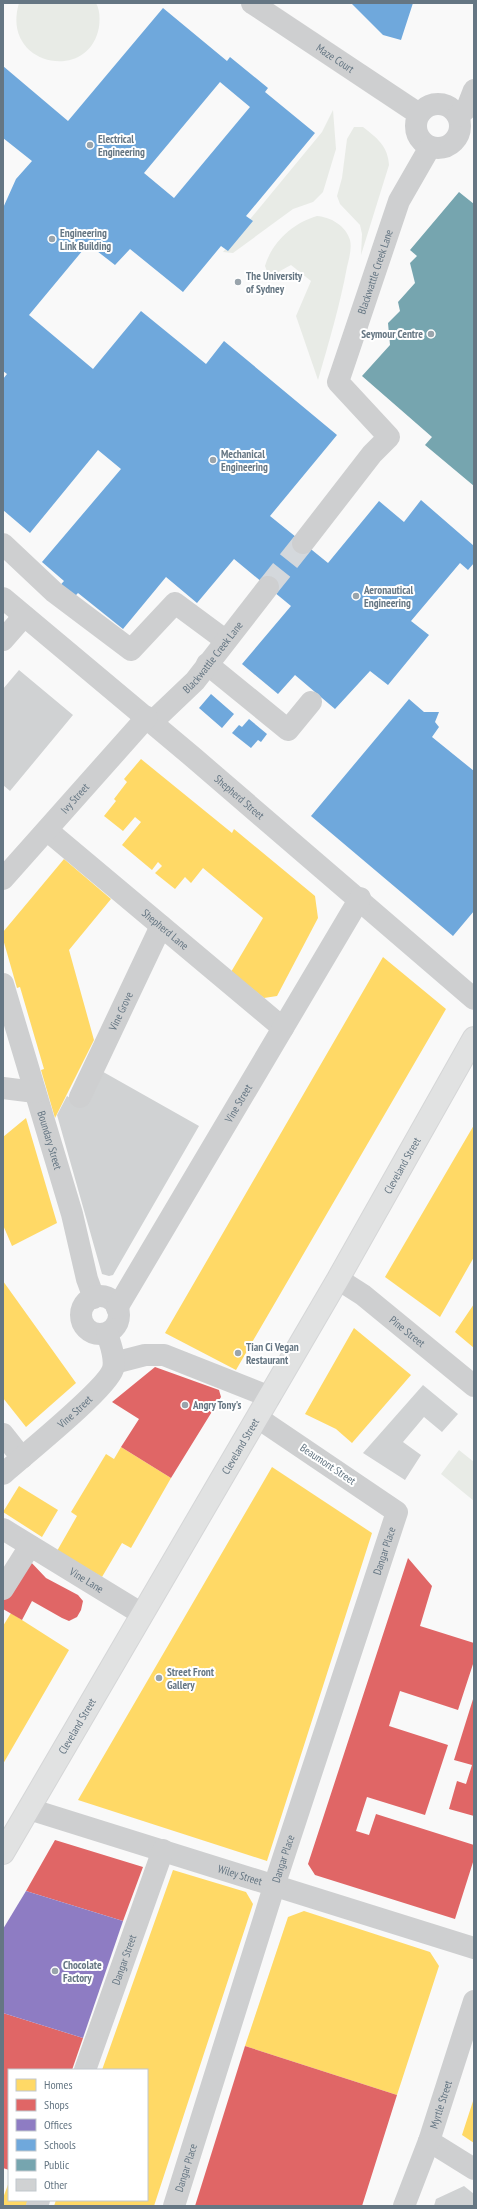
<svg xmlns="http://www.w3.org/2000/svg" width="477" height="2209" font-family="'PT Sans Narrow',sans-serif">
	<rect width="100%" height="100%" fill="#f9f9f9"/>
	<path fill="#e8ebe6" d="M19,3H96C100,10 100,19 99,27C89,84 0,66 19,3Z
		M333,110L336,149L323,192L313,202L293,209L233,253L223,252L322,132Z
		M354,127H363C377,138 388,146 389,165L361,255L362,234L360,225L340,204L337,196L342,178L347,139Z
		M317,216C331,217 346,226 350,240C352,248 349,259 347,267C340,305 329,342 318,380L296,316L311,281L291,265L269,277L265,266C272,242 293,223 317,216Z
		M459,1450L474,1462V1501L441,1474Z"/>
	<path fill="#ffd966" d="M141,759L232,833L234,829L315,896L318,918L277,996L264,998L231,972L263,918L203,868L191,883L185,877L175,889L155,873L162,866L158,862L152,870L122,845L141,822L135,817L123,831L104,816L116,801L114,799L127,782L124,779Z
		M64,859L111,899L69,950L94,1040L55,1118L41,1070L44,1069L20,987L17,988L3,939V932Z
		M383,957L446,1009L236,1370L165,1333Z
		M26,1118L57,1223L12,1246L3,1225V1137Z
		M474,1125V1257L440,1317L385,1277Z
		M3,1281L76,1383L26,1427L3,1398Z
		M474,1304V1348L455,1332Z
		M354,1328L411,1375L352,1443L336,1429L305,1414Z
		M121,1447L171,1478L131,1548L122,1543L102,1577L57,1551L77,1516L71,1512L106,1454L114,1459Z
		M272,1467L372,1533L267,1861L78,1800Z
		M19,1486L58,1510L42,1537L3,1512Z
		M11,1613L69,1650L3,1764V1626Z
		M173,1870L246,1892L253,1904L154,2206H54L56,2200H147V2070H102Z
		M304,1911L430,1952L439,1966L397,2095L245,2046L288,1917Z
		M474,2098V2143L462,2135Z
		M9,2182V2200H28L26,2206H3V2198Z"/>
	<path fill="#e06666" d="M155,1367L219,1390L221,1397L171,1478L121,1447L139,1419L112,1402Z
		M408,1558L432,1586L420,1626L474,1643V1661L458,1710L400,1691L389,1726L448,1745L425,1815L367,1797L356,1831L369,1835L376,1814L474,1845V1859L455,1919L315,1875L308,1864Z
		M28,1559L46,1578L78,1595L83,1601L81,1610L77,1617L69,1621L62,1618L32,1601L22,1620L3,1609V1598Z
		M474,1696V1816L449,1809L457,1781L466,1784L472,1765L454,1760Z
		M55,1840L143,1867L123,1921L26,1891Z
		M3,2013L83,2038L72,2070H9V2170L3,2168Z
		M245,2046L397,2095L362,2206H195Z"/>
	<path fill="#8e7cc3" d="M26,1891L123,1921L83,2038L3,2013V1929Z"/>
	<path fill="#6fa8dc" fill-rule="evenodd" d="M351,3H413L401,40L383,35Z
		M163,8L227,61L230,57L268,88L265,92L315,133L246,216L253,221L228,251L221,246L183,292L130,249L115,265L88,244L29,315L93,369L141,311L206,364L224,341L337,435L270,516L328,563L379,501L404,522L421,500L474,546V563L468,570L460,563L411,621L429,635L388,685L370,671L335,709L295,675L278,694L242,664L291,606L234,559L197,603L166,577L123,629L78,593L69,602L55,591L64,581L42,562L121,469L98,450L30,533L3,510V379L7,374L3,371V208L16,179L32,161L3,138V66L68,121ZM220,82L250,107L174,198L144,173Z
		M211,694L234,714L222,728L199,708Z
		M409,699L424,712H439L435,722L439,727L432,737L474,771V911L453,936L311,816Z
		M249,719L267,734L261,742L258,740L251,748L232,733L239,725L242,727Z"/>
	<path fill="#76a5af" d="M459,192L474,204V486L425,445L432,437L362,376L390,345L388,323L400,311L398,302L415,283L410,263L417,256L410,250Z"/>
	<path fill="#d0d2d3" d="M19,670L73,715L10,791L3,785V689Z
		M98,1069L199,1126L113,1275L109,1276L102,1274L57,1115L67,1096L81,1105Z
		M423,1385L458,1414L442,1432L424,1417L403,1442L421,1455L405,1480L363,1453Z
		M464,2186L474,2194V2206H434L436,2199Z"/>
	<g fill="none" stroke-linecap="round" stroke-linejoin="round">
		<path stroke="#d4d8dc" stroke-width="22" stroke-dasharray="22 11" stroke-linecap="butt" d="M268,587L303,543"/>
		<defs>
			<g id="major">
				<path id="s17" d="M3,1853L338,1279L474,1038"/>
			</g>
		</defs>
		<use href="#major" stroke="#d5d6d7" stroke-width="24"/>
		<g stroke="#cecfd0" stroke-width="22">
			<path id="s1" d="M252,3L419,114"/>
			<circle cx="438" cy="126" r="22"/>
			<path d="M458,116L467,108L474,90"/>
			<path id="s2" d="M303,543L372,454L389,437L338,382L399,201L430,147"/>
			<path d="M3,544L54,592L131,650L175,603L225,640"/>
			<path id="s3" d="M3,598L194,758L474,999"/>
			<path d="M3,640L24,616"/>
			<path d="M207,664L288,730L311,702"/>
			<path id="s4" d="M152,722L195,681L268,587"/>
			<path id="s5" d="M48,831L283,1028"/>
			<path id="s6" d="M3,879L147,717"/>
			<path id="s7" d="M3,984L72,1214L87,1279L94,1298"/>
			<path d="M3,1088L35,1092"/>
			<path id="s8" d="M80,1097L161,926"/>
			<path id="s9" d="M338,1279L363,1295L474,1386"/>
			<circle cx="100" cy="1315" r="19"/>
			<path id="s10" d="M117,1308L360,898"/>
			<path d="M114,1363L145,1355H164L270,1397"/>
			<path d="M3,1434L22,1458"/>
			<path id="s11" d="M3,1474C23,1456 107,1389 113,1369C116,1357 110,1344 107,1333"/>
			<path id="s12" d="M3,1529L142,1614"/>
			<path d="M3,1589L30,1546"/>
			<path id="s13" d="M29,1809L474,1948"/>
			<path id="s14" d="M85,2070L163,1850"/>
			<path d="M429,2141L474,2169"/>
			<path d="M37,2206L39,2200"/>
			<path id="s15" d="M174,2206L278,1874L397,1512L258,1418"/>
			<path id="s16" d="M404,2206L429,2141L474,2001"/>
		</g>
		<use href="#major" stroke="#e1e2e2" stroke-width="22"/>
	</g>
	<g fill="#99a4ac" stroke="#fff" stroke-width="1.5">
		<circle cx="90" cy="145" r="4"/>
		<circle cx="52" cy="239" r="4"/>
		<circle cx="238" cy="282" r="4"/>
		<circle cx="431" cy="334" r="4"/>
		<circle cx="213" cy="460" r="4"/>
		<circle cx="356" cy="596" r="4"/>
		<circle cx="238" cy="1353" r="4"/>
		<circle cx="185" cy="1405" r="4"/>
		<circle cx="159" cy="1678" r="4"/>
		<circle cx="55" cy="1971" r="4"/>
	</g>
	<g text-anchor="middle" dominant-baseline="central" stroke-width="4" stroke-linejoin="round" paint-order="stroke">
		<g font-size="11" fill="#657683" stroke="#fff">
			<text stroke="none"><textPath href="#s1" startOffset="100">Maze Court</textPath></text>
			<text stroke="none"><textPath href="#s2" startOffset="328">Blackwattle Creek Lane</textPath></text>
			<text stroke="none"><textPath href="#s4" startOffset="89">Blackwattle Creek Lane</textPath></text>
			<text stroke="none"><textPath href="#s3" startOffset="309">Shepherd Street</textPath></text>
			<text stroke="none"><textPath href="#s6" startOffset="108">Ivy Street</textPath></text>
			<text stroke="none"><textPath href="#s5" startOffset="153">Shepherd Lane</textPath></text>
			<text stroke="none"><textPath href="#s8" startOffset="95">Vine Grove</textPath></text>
			<text stroke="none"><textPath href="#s10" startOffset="238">Vine Street</textPath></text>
			<text stroke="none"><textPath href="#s7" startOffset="163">Boundary Street</textPath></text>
			<text stroke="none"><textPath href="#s17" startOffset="795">Cleveland Street</textPath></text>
			<text stroke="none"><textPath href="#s9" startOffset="87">Pine Street</textPath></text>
			<text stroke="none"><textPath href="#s11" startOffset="95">Vine Street</textPath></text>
			<text stroke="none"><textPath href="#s17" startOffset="471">Cleveland Street</textPath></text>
			<text transform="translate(328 1464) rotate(34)">Beaumont Street</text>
			<text stroke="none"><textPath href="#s15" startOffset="688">Dangar Place</textPath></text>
			<text stroke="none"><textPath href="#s12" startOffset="98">Vine Lane</textPath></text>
			<text stroke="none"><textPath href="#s17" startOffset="147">Cleveland Street</textPath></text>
			<text stroke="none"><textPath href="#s15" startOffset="364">Dangar Place</textPath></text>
			<text stroke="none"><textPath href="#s13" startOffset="221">Wiley Street</textPath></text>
			<text stroke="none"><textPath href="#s14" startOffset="117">Dangar Street</textPath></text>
			<text stroke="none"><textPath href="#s16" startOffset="108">Myrtle Street</textPath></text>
			<text stroke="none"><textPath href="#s15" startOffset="40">Dangar Place</textPath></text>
		</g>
		<g font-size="11" font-weight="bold" fill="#657683" stroke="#fff" text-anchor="start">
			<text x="98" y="139">Electrical<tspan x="98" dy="13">Engineering</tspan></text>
			<text x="60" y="233">Engineering<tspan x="60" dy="13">Link Building</tspan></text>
			<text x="246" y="276">The University<tspan x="246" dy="13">of Sydney</tspan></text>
			<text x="423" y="334" text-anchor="end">Seymour Centre</text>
			<text x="221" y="454">Mechanical<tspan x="221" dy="13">Engineering</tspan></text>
			<text x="364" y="590">Aeronautical<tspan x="364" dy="13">Engineering</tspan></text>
			<text x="246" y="1347">Tian Ci Vegan<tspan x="246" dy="13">Restaurant</tspan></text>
			<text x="193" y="1405">Angry Tony's</text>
			<text x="167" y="1672">Street Front<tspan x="167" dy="13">Gallery</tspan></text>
			<text x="63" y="1965">Chocolate<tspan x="63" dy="13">Factory</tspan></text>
		</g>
	</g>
	<rect width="477" height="2209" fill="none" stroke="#657683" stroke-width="8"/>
	<rect x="8" y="2069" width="140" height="132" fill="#ffffff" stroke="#c1c8cd"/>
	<rect x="16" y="2079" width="20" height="12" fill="#ffd966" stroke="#c1c8cd"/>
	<text x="44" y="2089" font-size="12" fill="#657683">Homes</text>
	<rect x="16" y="2099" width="20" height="12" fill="#e06666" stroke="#c1c8cd"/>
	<text x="44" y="2109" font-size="12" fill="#657683">Shops</text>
	<rect x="16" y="2119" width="20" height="12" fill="#8e7cc3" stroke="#c1c8cd"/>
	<text x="44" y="2129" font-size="12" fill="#657683">Offices</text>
	<rect x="16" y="2139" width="20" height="12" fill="#6fa8dc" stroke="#c1c8cd"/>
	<text x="44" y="2149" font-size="12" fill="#657683">Schools</text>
	<rect x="16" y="2159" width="20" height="12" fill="#76a5af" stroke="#c1c8cd"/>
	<text x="44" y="2169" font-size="12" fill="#657683">Public</text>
	<rect x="16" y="2179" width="20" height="12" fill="#d0d2d3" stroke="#c1c8cd"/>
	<text x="44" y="2189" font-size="12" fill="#657683">Other</text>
</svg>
